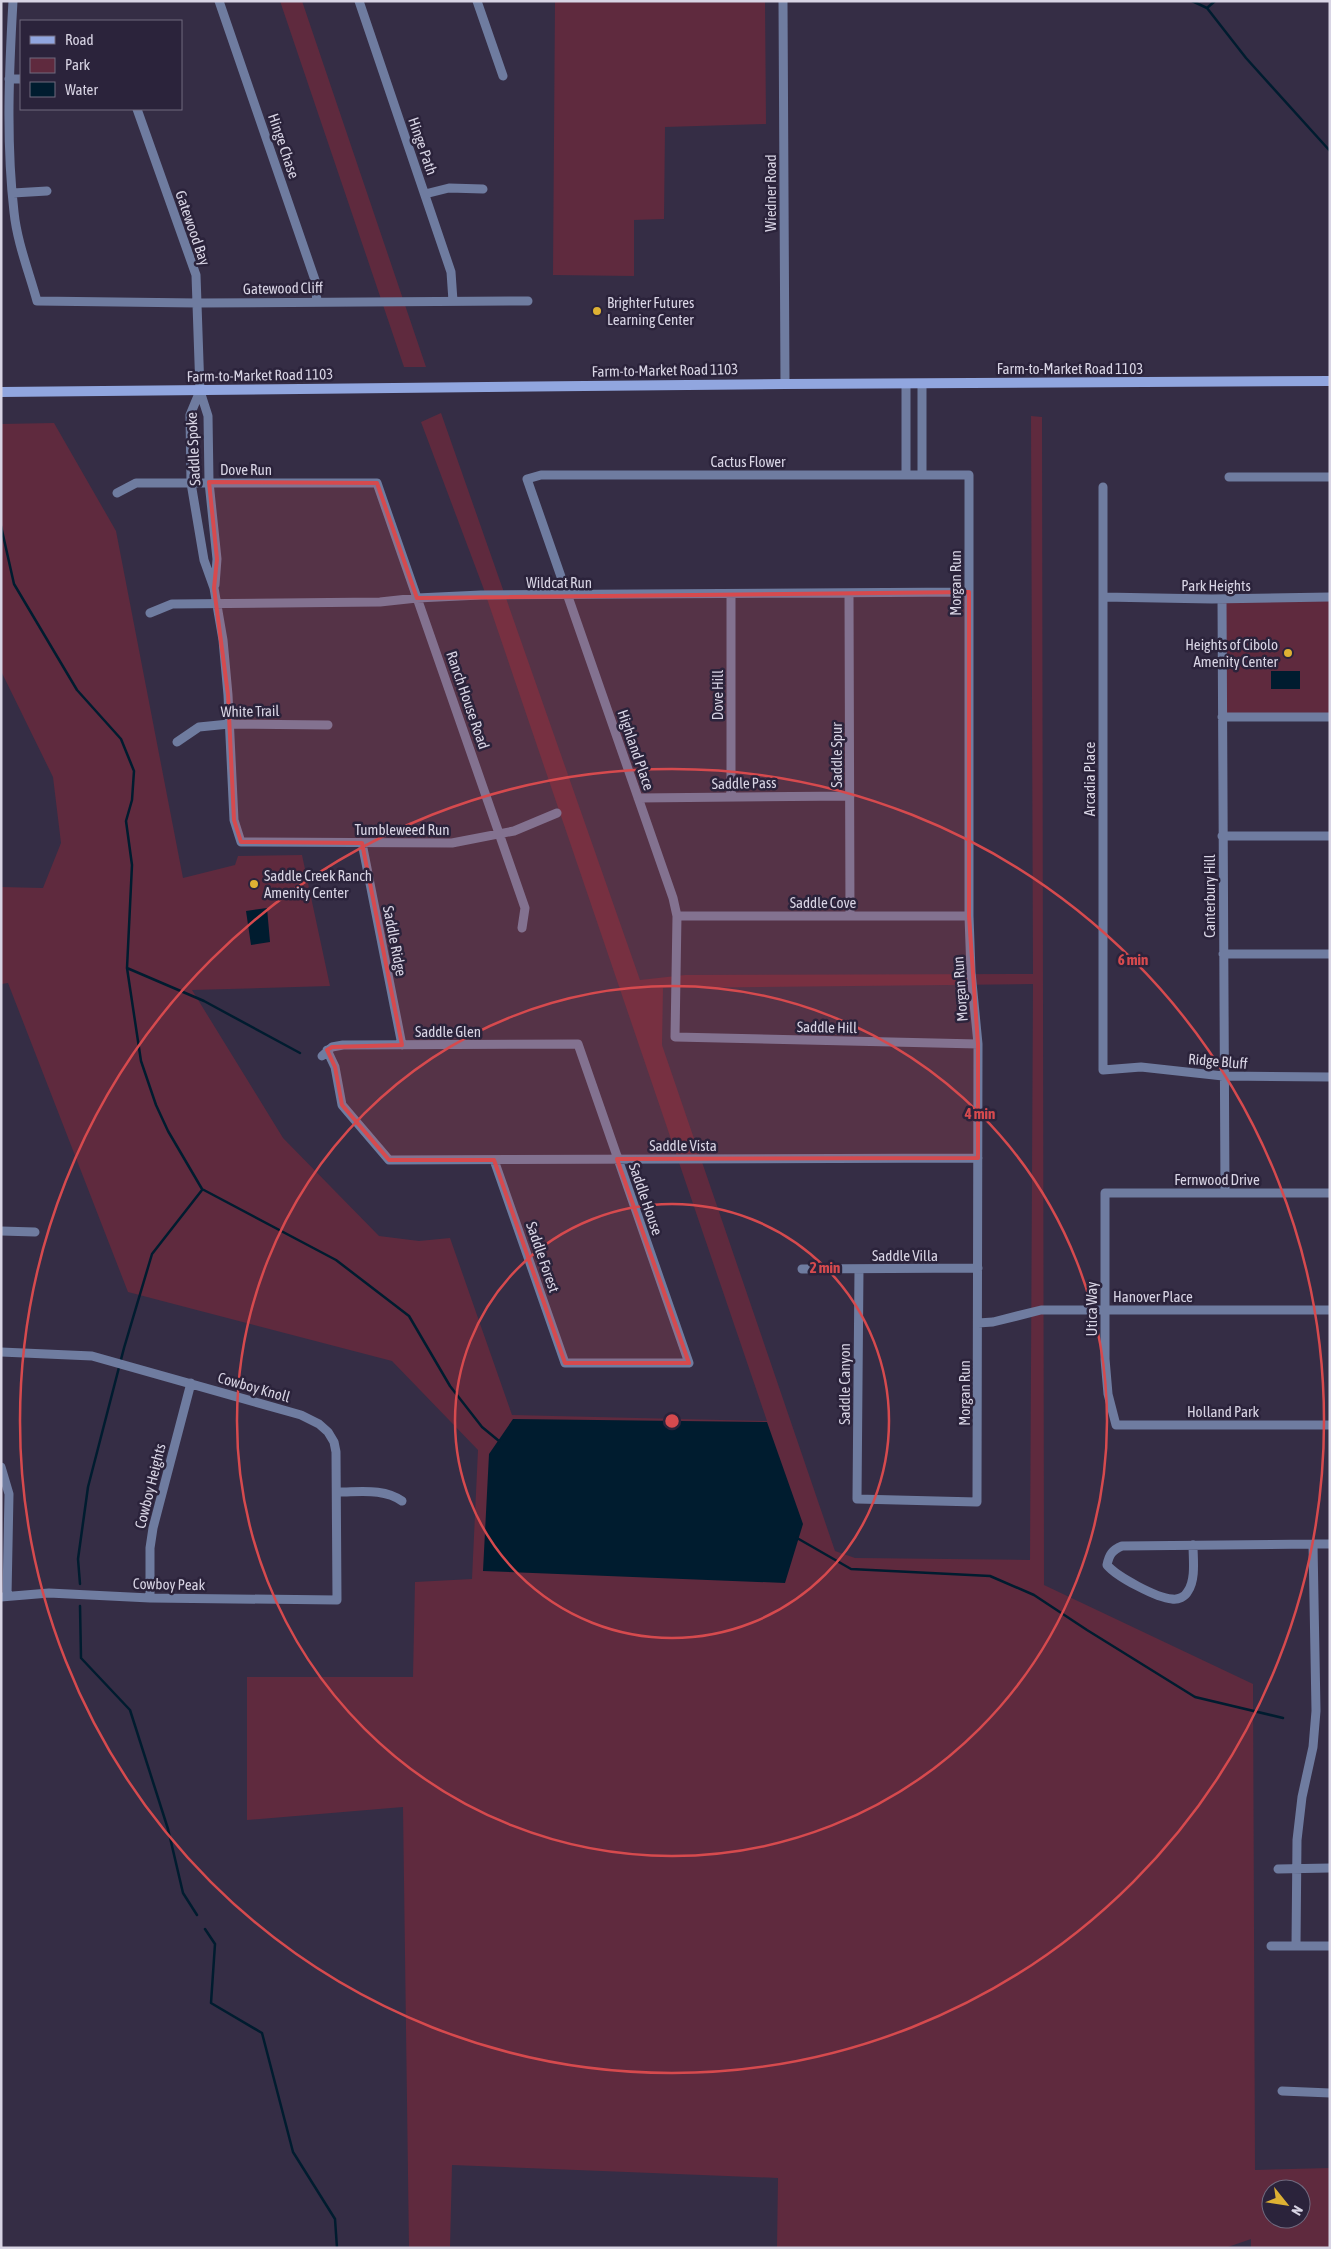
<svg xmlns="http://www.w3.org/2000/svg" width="1331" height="2249" font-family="'Asap Condensed',sans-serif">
	<rect width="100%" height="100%" fill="#352d45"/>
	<path fill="#5f2a3e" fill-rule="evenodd" d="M280,1H302L426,367H404Z
		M555,1H765L766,124L665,127L664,219L634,220V276L553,275Z
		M441,413L640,980L685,975L1033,974L1031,416L1042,417L1044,1585L1253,1684L1255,2170L1330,2168V2248H1251V2239L1225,2248H777L778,2178L452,2165L450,2248H409L403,1807L247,1820V1677H413L415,1582L472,1579L478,1450L392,1361L128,1292L8,983L1,984V887L43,888L61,843L53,777L1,671V424L54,423L116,531L183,878L235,865L238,856L302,855L330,986L192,990L283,1138L379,1236L419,1241L450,1238L512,1415L767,1421L483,587L421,422ZM1033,984L1030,1560L855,1558L835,1551L662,1045L663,988ZM1271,2189H1301V2219H1271Z
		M1330,598V717H1222V599Z"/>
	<path fill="#001c2f" d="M1271,671H1300V689H1271Z
		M267,908L270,942L251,945L246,911Z
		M513,1419L767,1422L803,1524L785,1583L483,1571L489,1454Z"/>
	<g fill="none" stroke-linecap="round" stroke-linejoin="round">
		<path stroke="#001c2f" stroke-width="2.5" d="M1192,1L1207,8L1246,58L1330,151
			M1207,8L1215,1
			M1,526L14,584L77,690L121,739L134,771L132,800L126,821L132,865L127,968L141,1061L156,1105L168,1131L202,1189L336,1260L409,1316L450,1386L482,1427L499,1441
			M127,968L204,1001L300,1053
			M797,1538L851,1569L990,1576L1034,1595L1087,1630L1195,1697L1283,1718
			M80,1584L78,1559L88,1487L124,1348L152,1254L202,1190
			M80,1606L81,1658L130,1710L168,1829L183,1893L197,1915
			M205,1929L215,1944L211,2003L262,2033L293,2152L335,2219L337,2248"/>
		<path stroke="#6f7ca0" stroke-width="9" d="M13,1C9,71 6,143 14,212C17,242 29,272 37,301L197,303L528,301
			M219,1L315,280L317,302
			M359,1L451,272L453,301
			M477,1L503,76
			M783,1L785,384
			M9,79H21
			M137,109L196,275L200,391L208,416L209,482L217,559L215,585
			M13,193L47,191
			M425,194L449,188L483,189
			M922,384V475
			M200,391L190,415L191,483L204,560L214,588L223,640L228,695L234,820L241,842L452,843L514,831L557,813
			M906,475V384
			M1229,477H1330
			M1103,487V1070L1141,1067L1223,1076L1330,1077
			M117,493L136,483H377L525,908L522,928
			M849,593L850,916
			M1103,597L1212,599L1330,597
			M1222,599L1225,1193
			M150,613L172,604L380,602L417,598L481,595L969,592
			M1222,717H1330
			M177,742L199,727L229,724L328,725
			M731,797V594
			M638,798L850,796
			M1222,836H1330
			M362,843L402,1045
			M677,916H969
			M1223,954H1330
			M327,1050L335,1067L342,1105L389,1160L978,1158
			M322,1056L332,1047L343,1045L578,1044L689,1363H565L494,1160
			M1330,1193H1105V1359L1108,1394L1116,1425H1330
			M1,1231L35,1232
			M802,1269L978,1268
			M859,1269L857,1499L977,1502L978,1044L971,972L969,916V475H541L527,479L673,898L677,916L675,1037L978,1044
			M978,1323L993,1322L1041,1310H1330
			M1,1352L92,1356L301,1415L319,1424L328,1432L334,1442L336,1452L337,1600L150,1598L49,1593L1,1597
			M1,1467L9,1494L7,1596
			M338,1492C360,1492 384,1488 402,1501
			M1193,1545C1193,1559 1196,1579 1188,1591C1185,1597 1178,1600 1172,1599C1157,1598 1117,1577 1107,1565C1109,1555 1112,1550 1122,1546L1313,1544H1330
			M150,1598V1548L153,1528L191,1383
			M1278,1869L1330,1868
			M1296,1945L1297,1840L1302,1797L1313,1747L1316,1711L1313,1544
			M1271,1946H1330
			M1282,2091L1330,2093"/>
		<path stroke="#91a6df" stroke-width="10" d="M1,392L785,384L1330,381"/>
	</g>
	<path fill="#d64a4e" fill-opacity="0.2" stroke="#d64a4e" stroke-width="4" stroke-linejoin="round" d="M209,482L377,483L417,598L969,592V916L978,1044V1158L617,1159L689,1363H565L494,1160H389L342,1105L335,1067L327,1050L332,1047L402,1045L362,843L241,842L234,820L228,695L214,588L217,559Z"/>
	<g fill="none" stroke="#d64a4e" stroke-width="2.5">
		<circle cx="672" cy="1421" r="217"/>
		<circle cx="672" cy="1421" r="435"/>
		<circle cx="672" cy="1421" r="652"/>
	</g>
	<g fill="#deb133" stroke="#2b233b" stroke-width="2">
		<circle cx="597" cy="311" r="5"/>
		<circle cx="1288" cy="653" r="5"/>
		<circle cx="254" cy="884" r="5"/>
	</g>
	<g text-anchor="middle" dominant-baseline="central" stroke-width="5" stroke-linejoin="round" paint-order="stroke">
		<g font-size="15" fill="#d8d4e4" stroke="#2b233b">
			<text transform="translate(284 146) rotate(71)">Hinge Chase</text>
			<text transform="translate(423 146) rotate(71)">Hinge Path</text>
			<text transform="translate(770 193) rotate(-90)">Wiedner Road</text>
			<text transform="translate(193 228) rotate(71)">Gatewood Bay</text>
			<text transform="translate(283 288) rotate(-1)">Gatewood Cliff</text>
			<text x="1070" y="368">Farm-to-Market Road 1103</text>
			<text transform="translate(665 370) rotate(-1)">Farm-to-Market Road 1103</text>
			<text transform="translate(260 375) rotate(-1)">Farm-to-Market Road 1103</text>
			<text transform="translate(193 449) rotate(-93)">Saddle Spoke</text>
			<text x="748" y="461">Cactus Flower</text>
			<text x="246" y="469">Dove Run</text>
			<text x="559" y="582">Wildcat Run</text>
			<text transform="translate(955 583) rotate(-90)">Morgan Run</text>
			<text x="1216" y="585">Park Heights</text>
			<text transform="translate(717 695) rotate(-90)">Dove Hill</text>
			<text transform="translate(468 700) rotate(71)">Ranch House Road</text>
			<text transform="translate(250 711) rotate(-1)">White Trail</text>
			<text transform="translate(636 750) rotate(71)">Highland Place</text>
			<text transform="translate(836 755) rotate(-90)">Saddle Spur</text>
			<text transform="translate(1089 779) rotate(-90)">Arcadia Place</text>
			<text transform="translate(744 783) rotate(-1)">Saddle Pass</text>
			<text x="402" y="829">Tumbleweed Run</text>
			<text transform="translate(1209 896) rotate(-90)">Canterbury Hill</text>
			<text x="823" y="902">Saddle Cove</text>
			<text transform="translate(395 941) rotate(79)">Saddle Ridge</text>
			<text transform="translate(960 989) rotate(-94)">Morgan Run</text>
			<text transform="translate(827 1027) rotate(1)">Saddle Hill</text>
			<text x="448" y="1031">Saddle Glen</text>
			<text transform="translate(1218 1061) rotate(5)">Ridge Bluff</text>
			<text x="683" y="1145">Saddle Vista</text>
			<text x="1217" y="1179">Fernwood Drive</text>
			<text transform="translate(646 1199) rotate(71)">Saddle House</text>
			<text x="905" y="1255">Saddle Villa</text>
			<text transform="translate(543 1257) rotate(71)">Saddle Forest</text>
			<text x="1153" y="1296">Hanover Place</text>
			<text transform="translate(1091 1309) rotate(-90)">Utica Way</text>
			<text transform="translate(844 1384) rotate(-90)">Saddle Canyon</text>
			<text transform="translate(254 1387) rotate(16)">Cowboy Knoll</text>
			<text transform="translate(964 1393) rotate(-90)">Morgan Run</text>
			<text x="1223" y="1411">Holland Park</text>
			<text transform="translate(150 1486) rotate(-76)">Cowboy Heights</text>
			<text transform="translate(169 1584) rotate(1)">Cowboy Peak</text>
		</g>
		<g font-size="15" fill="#d8d4e4" stroke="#2b233b" text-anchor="start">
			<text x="607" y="302">Brighter Futures<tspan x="607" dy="17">Learning Center</tspan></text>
			<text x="1278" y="644" text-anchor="end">Heights of Cibolo<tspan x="1278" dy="17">Amenity Center</tspan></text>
			<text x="264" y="875">Saddle Creek Ranch<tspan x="264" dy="17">Amenity Center</tspan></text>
		</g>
	</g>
	<circle cx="672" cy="1421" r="8" fill="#d64a4e" stroke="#2b233b" stroke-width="2.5"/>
	<g font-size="15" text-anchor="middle" font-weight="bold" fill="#d64a4e" stroke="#2b233b" stroke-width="5" stroke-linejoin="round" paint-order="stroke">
		<text x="1133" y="965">6 min</text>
		<text x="980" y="1119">4 min</text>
		<text x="825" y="1273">2 min</text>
	</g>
	<rect width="1331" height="2249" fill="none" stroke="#d8d4e4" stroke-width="5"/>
	<rect x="20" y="20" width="162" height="90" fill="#2b233b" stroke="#706a7f"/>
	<rect x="30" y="36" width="25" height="8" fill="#91a6df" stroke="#706a7f"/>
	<text x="65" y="45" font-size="15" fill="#d8d4e4">Road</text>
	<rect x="30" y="58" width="25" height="15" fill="#5f2a3e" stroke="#706a7f"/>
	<text x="65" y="70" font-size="15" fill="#d8d4e4">Park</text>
	<rect x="30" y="82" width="25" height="15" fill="#001c2f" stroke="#706a7f"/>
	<text x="65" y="95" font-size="15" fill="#d8d4e4">Water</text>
	<g transform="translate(1286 2204) rotate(120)"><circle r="24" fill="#2b233b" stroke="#706a7f"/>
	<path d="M0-4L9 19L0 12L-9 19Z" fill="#deb133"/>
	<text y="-8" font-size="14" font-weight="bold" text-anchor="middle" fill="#d8d4e4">N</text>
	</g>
</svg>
